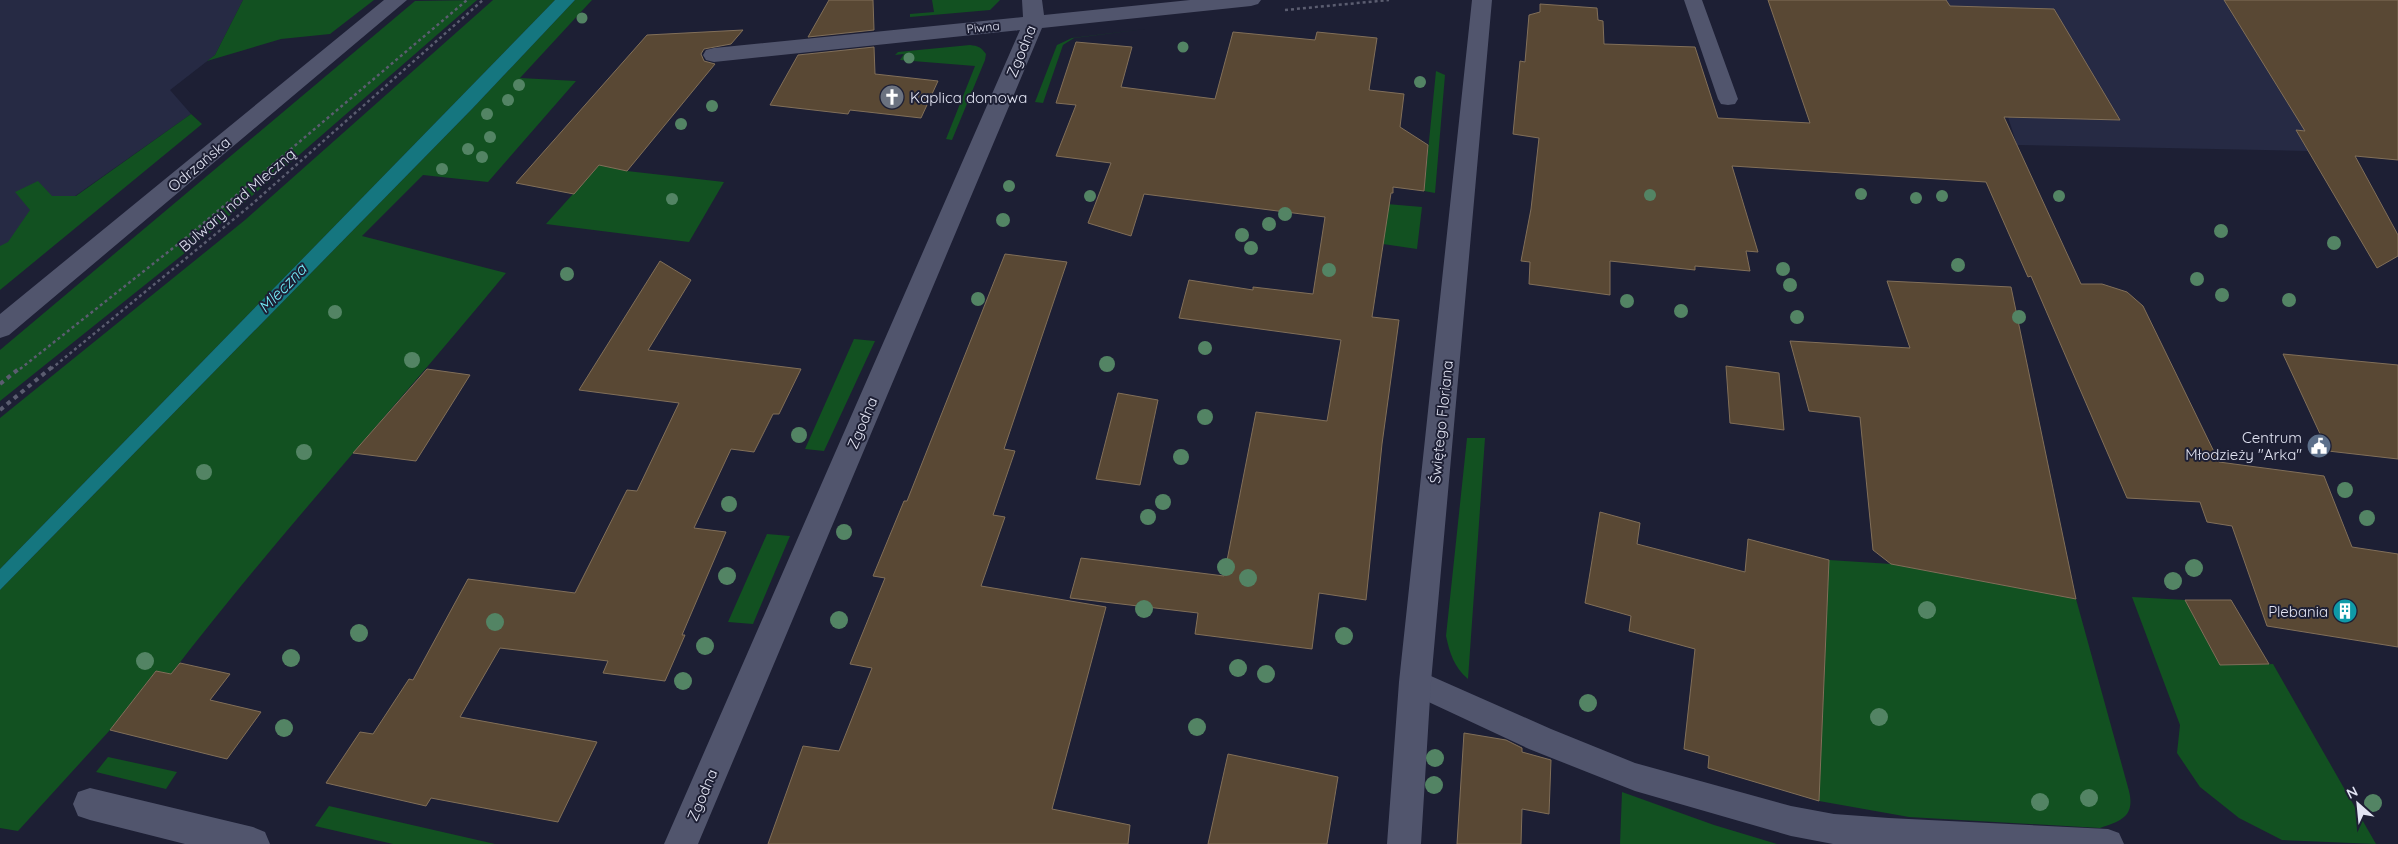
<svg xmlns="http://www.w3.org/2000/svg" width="2398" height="844" font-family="Quicksand,sans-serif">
	<rect width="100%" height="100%" fill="#1d1f34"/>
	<path fill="#262a44" d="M0,0H243L215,55L170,90L191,114L0,249Z
		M1946,0H2398V160L2308,151L2017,145L2008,117Z"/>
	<path fill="#125121" d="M243,0H374L330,34L281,39L207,61L215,55Z
		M477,0L206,236L0,401V350L415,1Z
		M493,0H555L0,569V418L245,220Z
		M575,0H592L520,78L576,81L488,182L423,175L362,236L506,273C395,408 277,536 171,674L156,671L110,730L18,831L0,828V590L472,109Z
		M932,0H1000L990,10L910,17V14L934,12Z
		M1145,29L1074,38L1063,45L1043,103L1035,102L1057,45L1072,38Z
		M970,45C978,46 981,47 986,54L985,60L952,140L946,139L975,66L900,60L904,54L895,55L898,52Z
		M1436,71L1445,75L1435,193L1424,191Z
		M191,114L202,124L0,290V246L8,242L30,210L15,192L38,181L52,196H76Z
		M599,165L627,171L724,182L689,242L546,224Z
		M1387,204L1422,207L1417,249L1383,244Z
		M854,339L875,341L824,451L805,449Z
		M1467,438H1485L1468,679C1454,667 1450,654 1446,636Z
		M767,534L790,536L753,624L728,622Z
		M1829,560L1891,564L2076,599L2129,791C2135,816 2122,821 2100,828L1909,817L1819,801Z
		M2132,597L2185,600L2220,665L2273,664L2376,844L2282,840L2239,818L2200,787L2177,753L2180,725Z
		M108,757L177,772L166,789L96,772Z
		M1622,792L1714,825L1777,844H1620Z
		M329,806L495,844H393L315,826Z"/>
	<path fill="#15767f" d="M555,0H575L472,109L0,590V569Z"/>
	<path fill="#594834" stroke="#816f59" d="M829,0H873L874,30L808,37Z
		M1768,0H1946L1950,6L2054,9L2120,120L2004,117L2081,284H2102L2127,292L2143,306L2219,462L2324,476L2352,547L2398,554V647L2267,626L2232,526L2207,522L2200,502L2127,498L2031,276L2028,277L1986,182L1732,166L1758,252L1746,251L1750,271L1695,266V270L1610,261V295L1529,284L1530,262L1521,261L1531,209L1539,138L1513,134L1520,61L1525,62L1529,15L1540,12V4L1597,8L1598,20L1603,21L1604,44L1695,47L1718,118L1810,123Z
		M2224,0H2398V160L2355,156L2398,235V256L2377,268L2296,130L2305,131Z
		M743,30L731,44L704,49L701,54L704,61L715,64L627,171L599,165L574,194L516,183L647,35Z
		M1233,32L1315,40L1317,32L1377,38L1369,90L1404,94L1400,127L1428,145L1424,191L1393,187V193H1391L1372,317L1399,320L1382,444L1366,600L1319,593L1312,649L1195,634L1198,613L1070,598L1081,558L1224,576L1256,412L1327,421L1341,340L1179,318L1189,280L1253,290V287L1313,294L1325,217L1144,194L1131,236L1088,223L1111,163L1056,156L1076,105L1056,103L1076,42L1132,47L1121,87L1215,99Z
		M874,47L875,74L938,81L921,118L850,110L848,114L770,105L798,55Z
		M1005,254L1067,262L1004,449L1015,451L993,515L1005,517L981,586L1106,607L1052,809L1130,825L1128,844H768L803,746L839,751L872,668L850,664L885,578L873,576L904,501H907Z
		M660,261L691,280L648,350L801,369L779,414H773L754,452L731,449L694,528L726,532L682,635H685L665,681L603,673L608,661L500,648L460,717L597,742L558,822L431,798L426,806L326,783L360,732L373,734L409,679L413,680L468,579L575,593L627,490L637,491L679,403L579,390Z
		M1887,281L2011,287L2076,599L1891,564L1873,550L1860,417L1809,411L1790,341L1910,348Z
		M2283,354L2398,365V459L2328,451Z
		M1726,366L1779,373L1784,430L1730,423Z
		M427,369L470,375L416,461L353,453Z
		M1118,393L1158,400L1140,485L1096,479Z
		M1600,512L1640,523L1637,544L1745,572L1748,539L1829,560L1819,801L1708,768L1709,756L1684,749L1695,649L1629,631L1631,616L1585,603Z
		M2185,600H2231L2269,664L2220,665Z
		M180,663L230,674L210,700L261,712L227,759L110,730L156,671L171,674Z
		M1464,733L1506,740L1522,748V752L1551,760L1549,814L1522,809L1521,844H1457Z
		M1228,754L1338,777L1327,844H1208Z"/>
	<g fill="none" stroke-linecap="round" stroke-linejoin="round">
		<path stroke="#5b5d70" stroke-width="2.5" stroke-dasharray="3 3" stroke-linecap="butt" d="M1285,10L1389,0
			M20,369L187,237L467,0
			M51,369L251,205L483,0"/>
		<path stroke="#5b5d70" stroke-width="4" stroke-dasharray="4.5 4.5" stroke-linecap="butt" d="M0,384L21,367
			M0,410L52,367"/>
		<path fill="#51556d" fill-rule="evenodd" d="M1684,0H1702L1738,99L1735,104L1728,105L1721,104L1718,99Z
			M1415,669L1551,729L1635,763L1791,806L1834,814L1889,818L2108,829L2119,833L2124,844H1833L1791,836L1635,791L1529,749L1405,691L1401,682L1405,673Z"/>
		<path fill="#51556d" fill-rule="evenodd" d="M384,0H407L9,335L0,338V314Z
			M1022,0H1042L1044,15L1190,0H1261L1258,4L1251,6L1042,28L698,844H664L1020,30L714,62L706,60L703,55L706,50L714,48L1023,17Z
			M1472,0H1492L1431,682L1421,844H1387L1399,682Z
			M90,788L253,827L265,832L270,844H185L90,820L78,816L73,804L78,792Z"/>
	</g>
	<g fill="#538464">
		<circle cx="582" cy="18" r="5.5"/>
		<circle cx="1183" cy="47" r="5.5"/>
		<circle cx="909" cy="58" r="5.5"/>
		<circle cx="1420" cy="82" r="6"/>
		<circle cx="519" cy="85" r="6"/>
		<circle cx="508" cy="100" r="6"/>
		<circle cx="712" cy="106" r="6"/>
		<circle cx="487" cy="114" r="6"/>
		<circle cx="681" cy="124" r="6"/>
		<circle cx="490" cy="137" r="6"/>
		<circle cx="468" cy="149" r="6"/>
		<circle cx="482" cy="157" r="6"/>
		<circle cx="442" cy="169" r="6"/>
		<circle cx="1009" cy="186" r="6"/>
		<circle cx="1861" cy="194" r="6"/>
		<circle cx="1650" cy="195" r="6"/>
		<circle cx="1090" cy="196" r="6"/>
		<circle cx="1942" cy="196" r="6"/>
		<circle cx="2059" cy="196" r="6"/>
		<circle cx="1916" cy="198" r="6"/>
		<circle cx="672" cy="199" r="6"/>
		<circle cx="1285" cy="214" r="7"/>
		<circle cx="1003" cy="220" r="7"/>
		<circle cx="1269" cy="224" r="7"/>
		<circle cx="2221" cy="231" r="7"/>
		<circle cx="1242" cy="235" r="7"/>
		<circle cx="2334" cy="243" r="7"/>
		<circle cx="1251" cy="248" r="7"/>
		<circle cx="1958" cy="265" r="7"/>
		<circle cx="1783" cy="269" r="7"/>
		<circle cx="1329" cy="270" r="7"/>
		<circle cx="567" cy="274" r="7"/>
		<circle cx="2197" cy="279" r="7"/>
		<circle cx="1790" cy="285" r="7"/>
		<circle cx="2222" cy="295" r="7"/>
		<circle cx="978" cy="299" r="7"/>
		<circle cx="2289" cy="300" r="7"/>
		<circle cx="1627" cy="301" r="7"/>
		<circle cx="1681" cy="311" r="7"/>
		<circle cx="335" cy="312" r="7"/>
		<circle cx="1797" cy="317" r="7"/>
		<circle cx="2019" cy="317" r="7"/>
		<circle cx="1205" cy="348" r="7"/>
		<circle cx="412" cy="360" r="8"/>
		<circle cx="1107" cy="364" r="8"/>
		<circle cx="1205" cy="417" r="8"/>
		<circle cx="799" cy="435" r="8"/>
		<circle cx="304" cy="452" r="8"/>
		<circle cx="1181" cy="457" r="8"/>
		<circle cx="204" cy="472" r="8"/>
		<circle cx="2345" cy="490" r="8"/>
		<circle cx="1163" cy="502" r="8"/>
		<circle cx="729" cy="504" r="8"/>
		<circle cx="1148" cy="517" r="8"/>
		<circle cx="2367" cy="518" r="8"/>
		<circle cx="844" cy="532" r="8"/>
		<circle cx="1226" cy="567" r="9"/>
		<circle cx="2194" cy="568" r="9"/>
		<circle cx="727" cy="576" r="9"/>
		<circle cx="1248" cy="578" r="9"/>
		<circle cx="2173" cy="581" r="9"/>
		<circle cx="1144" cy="609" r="9"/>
		<circle cx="1927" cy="610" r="9"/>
		<circle cx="839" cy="620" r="9"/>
		<circle cx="495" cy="622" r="9"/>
		<circle cx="359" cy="633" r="9"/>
		<circle cx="1344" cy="636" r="9"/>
		<circle cx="705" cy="646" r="9"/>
		<circle cx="291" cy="658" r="9"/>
		<circle cx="145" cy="661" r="9"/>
		<circle cx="1238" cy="668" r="9"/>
		<circle cx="1266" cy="674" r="9"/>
		<circle cx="683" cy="681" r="9"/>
		<circle cx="1588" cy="703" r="9"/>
		<circle cx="1879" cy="717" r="9"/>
		<circle cx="1197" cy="727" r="9"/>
		<circle cx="284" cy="728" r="9"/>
		<circle cx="1435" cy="758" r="9"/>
		<circle cx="1434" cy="785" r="9"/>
		<circle cx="2089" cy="798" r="9"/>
		<circle cx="2040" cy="802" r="9"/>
		<circle cx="2373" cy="803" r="9"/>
	</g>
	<defs>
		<symbol id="church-disc" viewBox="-11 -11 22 22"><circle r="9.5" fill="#6b7280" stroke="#1d1f34"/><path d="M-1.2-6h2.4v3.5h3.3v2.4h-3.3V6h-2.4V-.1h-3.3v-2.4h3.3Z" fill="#fff"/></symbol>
		<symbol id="civic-disc" viewBox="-11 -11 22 22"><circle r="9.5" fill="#5c6f8a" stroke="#1d1f34"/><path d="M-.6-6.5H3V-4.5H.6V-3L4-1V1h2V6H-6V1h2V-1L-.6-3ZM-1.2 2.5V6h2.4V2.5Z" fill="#fff"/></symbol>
		<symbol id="building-disc" viewBox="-11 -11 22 22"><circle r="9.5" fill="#0f9aa8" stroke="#1d1f34"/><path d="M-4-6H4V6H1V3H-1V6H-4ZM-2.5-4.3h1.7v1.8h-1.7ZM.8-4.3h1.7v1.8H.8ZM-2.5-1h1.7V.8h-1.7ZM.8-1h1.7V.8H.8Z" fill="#fff"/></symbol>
	</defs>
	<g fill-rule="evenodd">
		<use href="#church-disc" x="878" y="83" width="28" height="28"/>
		<use href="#civic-disc" x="2305" y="432" width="28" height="28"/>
		<use href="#building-disc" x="2331" y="597" width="28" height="28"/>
	</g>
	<g text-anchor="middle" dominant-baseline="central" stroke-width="4" stroke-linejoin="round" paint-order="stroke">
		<g font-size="12" fill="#e2e4f3" stroke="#1d1f34">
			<text transform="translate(983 27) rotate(-6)">Piwna</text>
		</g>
		<g font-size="15" fill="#e2e4f3" stroke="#1d1f34">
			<text transform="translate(1021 51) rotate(-68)">Zgodna</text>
			<text transform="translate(199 164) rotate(-40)">Odrzańska</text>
			<text transform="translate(237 200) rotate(-41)">Bulwary nad Mleczną</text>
			<text transform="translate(1441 422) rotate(-84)">Świętego Floriana</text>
			<text transform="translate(862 423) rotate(-67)">Zgodna</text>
			<text transform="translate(702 795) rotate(-67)">Zgodna</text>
		</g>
		<g font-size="15" fill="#e2e4f3" stroke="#1d1f34" text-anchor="end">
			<text x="910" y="97" text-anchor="start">Kaplica domowa</text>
			<text x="2302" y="437">Centrum<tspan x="2302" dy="17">Młodzieży "Arka"</tspan></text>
			<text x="2328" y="611">Plebania</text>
		</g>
		<g font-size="16" font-style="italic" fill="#76ecf8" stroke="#1d1f34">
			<text transform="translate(282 288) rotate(-46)">Mleczna</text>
		</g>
	</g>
	<g transform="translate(2358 804) rotate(333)" stroke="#1d1f34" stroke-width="4" paint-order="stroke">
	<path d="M0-4L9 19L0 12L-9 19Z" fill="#e2e4f3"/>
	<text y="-8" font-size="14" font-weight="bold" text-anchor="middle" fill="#e2e4f3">N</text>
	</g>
</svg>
